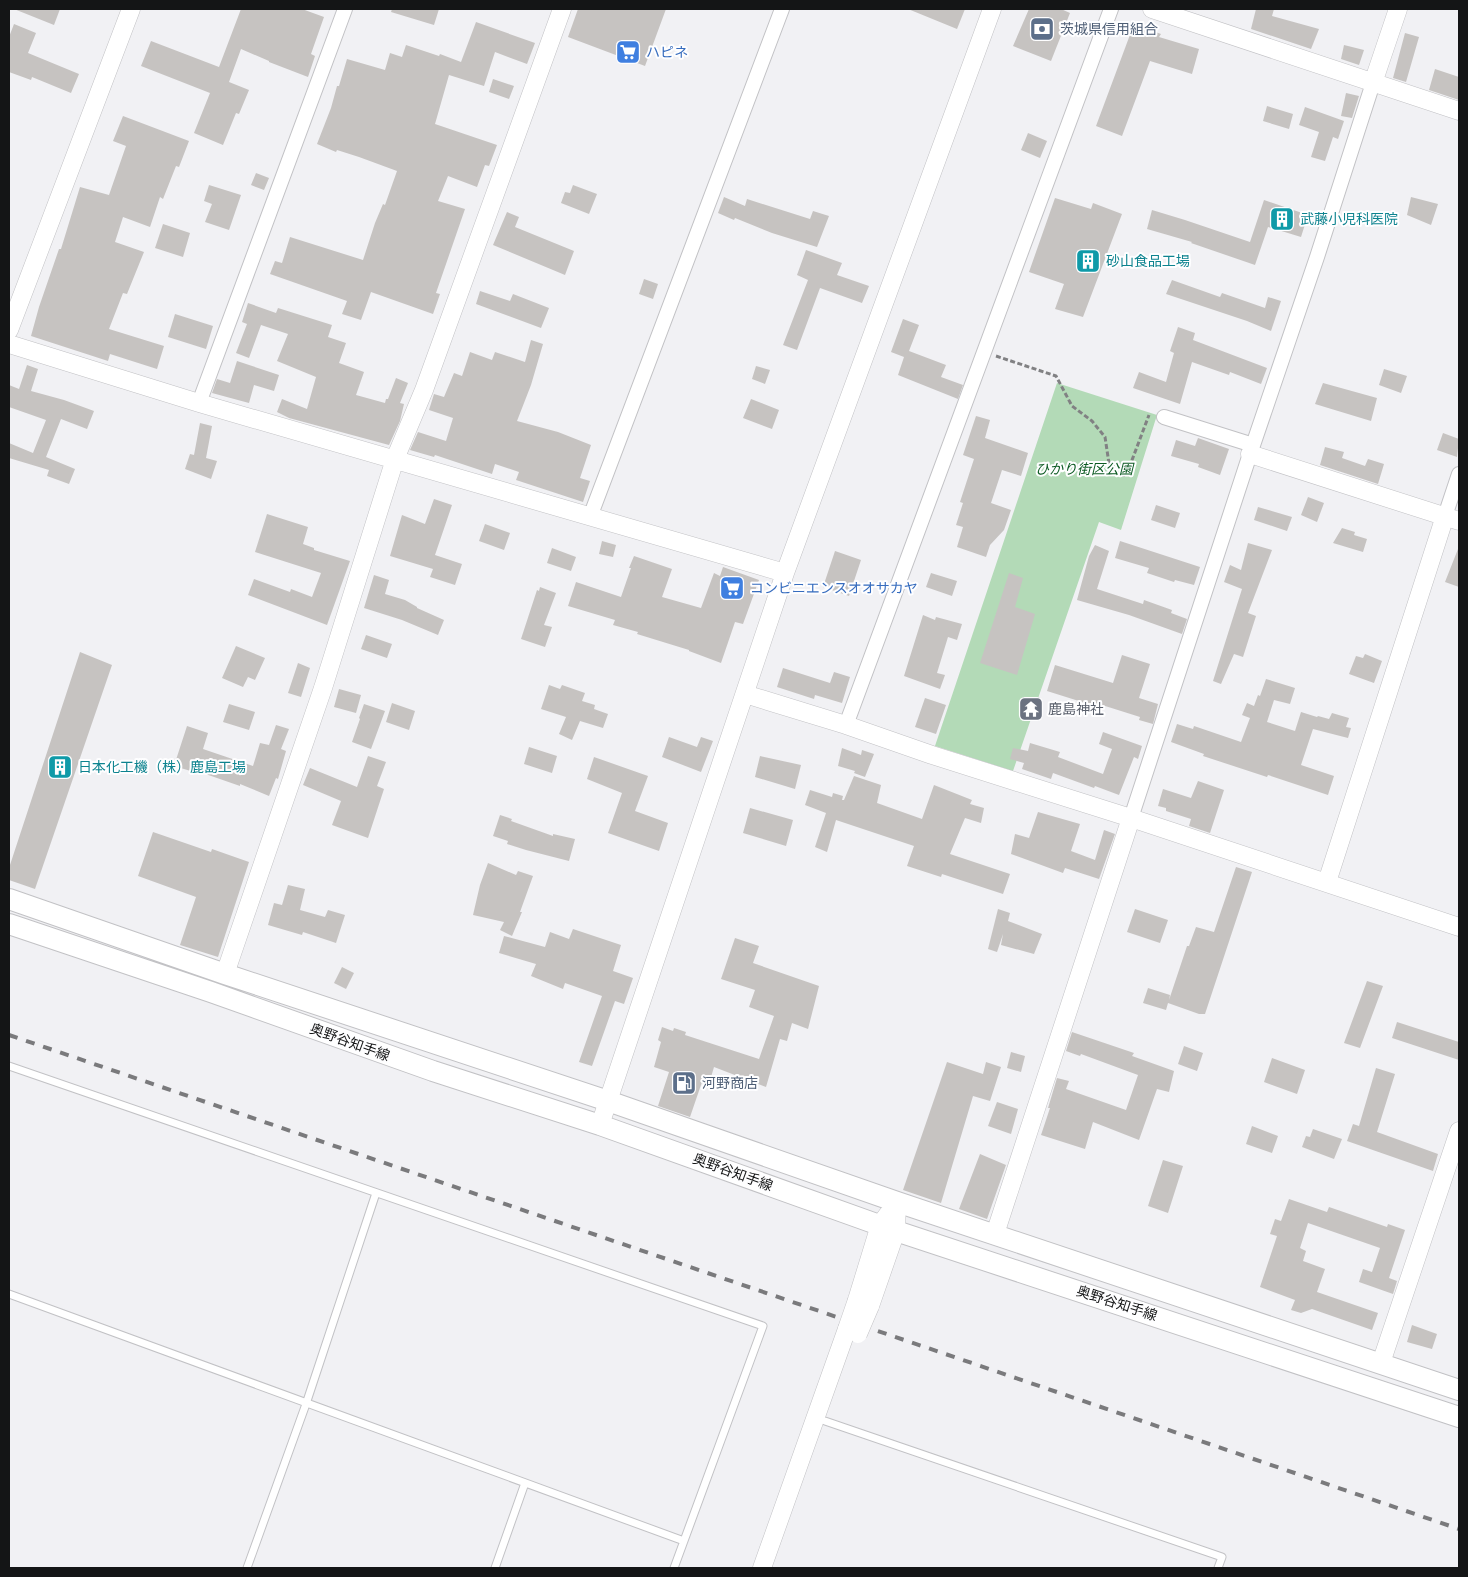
<svg xmlns="http://www.w3.org/2000/svg" width="1468" height="1577" font-family="'IBM Plex Serif','Noto Sans JP',serif">
	<rect width="100%" height="100%" fill="#f1f1f4"/>
	<path fill="#b3dab7" d="M1057,383L1157,415L1121,530L1099,522L1013,771L935,746Z"/>
	<path fill="#c6c3c1" d="M14,9H60L54,25Z
		M241,9H302L324,17L311,54L315,56L308,77L269,62V61L241,49L229,82L249,90L239,114L236,113L223,145L194,133L210,93L141,66L151,41L219,67Z
		M392,9H439L434,25L391,12Z
		M578,9H666L645,66L568,37Z
		M908,9H965L957,29Z
		M1029,9H1061L1070,13L1051,61L1013,46Z
		M1256,9H1274L1272,16L1319,29L1311,49L1251,29Z
		M476,22L535,43L527,64L495,52L484,86L449,75L435,124L497,145L489,166L485,165L477,187L448,176L438,201L465,209L436,293L440,294L433,314L371,292L361,320L342,314L347,301L270,274L275,261L282,263L290,237L363,260L375,223L383,204L385,205L397,171L359,157L337,150L336,152L317,144L331,108L337,86H339L347,59L385,70L390,53L402,57L406,45L439,56L440,54L461,62Z
		M14,24L36,33L28,53L79,74L71,93L32,77L31,80L9,72V37Z
		M1134,24L1161,34L1159,37L1199,49L1192,74L1150,61L1122,136L1096,126Z
		M1405,33L1419,37L1406,82L1393,78Z
		M1344,45L1364,50L1359,65L1341,59Z
		M1435,69L1459,77V100L1429,90Z
		M493,79L514,86L509,99L489,92Z
		M1346,93L1359,96L1352,118L1341,116Z
		M1267,106L1293,114L1289,129L1263,121Z
		M1305,107L1344,121L1338,139L1333,137L1325,161L1311,157L1319,132L1299,125Z
		M123,116L189,141L179,167L176,166L163,199L160,197L150,227L123,217L115,242L144,252L127,294L123,293L109,329L164,346L157,369L110,354L108,361L31,336L39,307L59,249H61L80,187L109,195L126,146L113,141Z
		M1028,133L1047,141L1040,158L1021,150Z
		M256,173L269,178L264,190L251,185Z
		M209,185L241,195L229,230L205,222L212,204L204,201Z
		M573,185L597,194L589,214L561,203L565,192L570,193Z
		M724,197L745,206L747,199L810,219L813,211L829,216L817,247L772,233L735,218L734,220L718,213Z
		M1411,197L1438,204L1431,225L1407,215Z
		M1055,198L1091,209L1093,203L1122,214L1083,317L1055,309L1064,284L1029,272Z
		M1264,200L1308,215L1301,237L1268,227L1255,265L1191,243L1192,242L1147,229L1152,210L1185,220L1250,242Z
		M507,212L519,217L515,227L574,251L565,275L493,245Z
		M163,224L190,233L183,257L155,248Z
		M806,250L842,263L837,275L869,286L862,303L820,288L797,350L783,345L808,280L797,275Z
		M644,279L658,284L653,299L639,294Z
		M1172,280L1220,297L1222,293L1265,308L1268,297L1281,301L1271,331L1247,321L1166,294Z
		M480,291L510,301L513,294L549,308L541,328L476,304Z
		M248,303L276,313L278,308L332,325L328,337L346,343L339,363L364,372L356,395L385,403L386,399H388L396,378L408,383L400,403L404,404L400,421L389,445L289,418L277,412L282,399L307,409L316,377L277,361L288,334L261,325L249,358L236,353L247,324L242,322Z
		M175,314L213,326L206,349L168,337Z
		M903,319L919,325L909,351L946,365L941,377L963,385L958,399L898,375L904,357L891,352Z
		M1178,327L1195,333L1193,340L1267,368L1261,384L1230,372L1229,375L1192,362L1180,404L1133,388L1139,372L1166,382L1174,353L1170,351Z
		M531,340L543,344L531,385L517,421L558,432L591,445L580,478L590,481L583,502L516,480L519,472L495,464L492,474L435,455L434,457L410,450L418,432L446,441L453,418L429,410L434,394L444,397L454,373L462,376L470,352L492,360L495,352L525,362Z
		M237,361L279,375L274,391L254,385L249,403L212,393L217,379L230,383Z
		M27,365L38,369L31,391L64,400L94,411L87,429L61,419L46,457L75,469L69,484L47,476L49,470L9,458V443L33,453L46,420L9,407V385L19,389Z
		M756,366L770,370L765,384L752,379Z
		M1384,369L1407,376L1401,393L1379,385Z
		M1323,383L1377,398L1371,421L1315,404Z
		M751,399L779,410L772,429L743,418Z
		M976,416L990,420L985,438L1028,453L1021,476L1002,470L991,503L1011,510L1004,530L990,545L986,557L957,547L963,527L956,525L963,503L960,502L974,459L963,455Z
		M200,423L212,426L206,458L217,461L211,479L185,469L190,454L194,455Z
		M1443,433L1459,439L1457,457L1437,450Z
		M1198,438L1229,449L1220,475L1198,467L1199,464L1171,456L1176,440L1195,446Z
		M1325,447L1344,452L1342,458L1365,466L1368,459L1384,464L1378,484L1320,465Z
		M1308,497L1324,503L1317,522L1301,515Z
		M434,499L452,505L435,555L462,564L455,585L430,577L433,569L390,556L402,515L425,524Z
		M1156,505L1180,513L1175,528L1151,520Z
		M1258,507L1292,517L1287,531L1254,520Z
		M267,514L308,527L303,544L314,548V550L350,561L327,625L248,595L254,579L290,592L291,589L312,597L321,573L255,552Z
		M485,524L510,533L504,550L479,541Z
		M1342,528L1355,532L1354,535L1367,539L1363,552L1333,543Z
		M602,541L616,545L613,557L599,554Z
		M1120,541L1200,567L1194,585L1175,580L1174,582L1147,573L1149,568L1115,558Z
		M1248,543L1272,550L1248,613L1256,616L1243,657L1234,654L1221,684L1213,681L1242,589L1224,582L1230,565L1241,570Z
		M1095,545L1109,551L1097,589L1143,604L1144,600L1172,610L1171,613L1187,619L1182,634L1129,615L1077,600L1089,556Z
		M552,548L576,557L571,571L547,563Z
		M1458,549H1459V587L1445,582Z
		M835,551L861,560L849,596L823,587Z
		M634,556L672,569L662,597L701,608L714,573L720,576L723,567L759,580L743,624L735,622L721,663L689,651V650L637,634L638,632L613,625L615,620L568,606L576,582L621,597L631,568H629Z
		M931,573L957,581L952,596L926,587Z
		M1009,573L1023,578L1015,607L1035,614L1017,675L980,663Z
		M374,575L389,580L385,594L405,600L417,607V608L444,620L438,635L402,620L364,608Z
		M540,587L556,593L544,625L552,627L545,647L521,639L537,590L539,591Z
		M923,615L935,620L936,617L962,624L957,640L948,637L937,673L945,675L940,689L904,676Z
		M366,635L392,644L387,658L361,649Z
		M236,646L265,658L255,680L248,677L243,687L222,678Z
		M80,652L112,665L35,889L9,880V868Z
		M1365,654L1382,661L1374,683L1349,674L1356,656L1363,658Z
		M1122,655L1150,664L1139,698L1158,704L1153,724L1139,720L1140,717L1102,705L1101,708L1047,691L1055,665L1113,683Z
		M298,663L310,668L301,697L288,693Z
		M783,668L830,683L834,672L850,677L842,703L815,695L814,699L777,687Z
		M1266,679L1295,688L1290,704L1274,700L1267,722L1295,731L1301,712L1317,717L1318,716L1329,719L1332,713L1349,718L1346,727L1351,728L1348,738L1313,729L1301,765L1334,776L1328,795L1268,775L1267,777L1203,756L1204,754L1171,742L1177,724L1193,729L1194,726L1241,742L1250,718L1242,715L1247,703L1254,706L1258,695L1260,696Z
		M549,685L560,689L562,685L585,693L582,701L595,705L594,709L608,714L603,728L580,721L572,740L559,734L566,717L541,709Z
		M339,689L361,695L356,713L334,707Z
		M925,698L946,705L936,734L915,727Z
		M392,703L415,711L409,730L386,722Z
		M229,704L255,712L249,730L223,722Z
		M364,704L385,711L371,749L352,742L360,719L359,718Z
		M276,725L289,729L281,749L286,751L278,779L276,778L269,796L240,784V786L194,770V772L174,766L187,726L208,733L203,749L253,766L260,743L269,745Z
		M1103,732L1142,746L1138,759L1134,757L1119,795L1095,786L1094,788L1053,773L1051,779L1022,769L1024,763L1010,759L1013,748L1028,751L1030,743L1060,752L1058,757L1103,774L1112,749L1099,744Z
		M669,737L697,747L701,737L713,741L701,772L662,757Z
		M529,747L557,756L552,773L524,764Z
		M842,748L861,755L862,750L874,754L865,777L854,773L855,771L838,766Z
		M368,756L386,762L377,786L384,789L368,838L332,825L341,801L303,785L310,768L357,787Z
		M760,756L801,765L795,789L755,777Z
		M594,757L648,776L635,811L668,823L659,851L608,833L622,793L587,779Z
		M854,776L881,785L877,803L922,819L934,785L972,800L970,804L984,808L981,823L965,818L950,854L1010,874L1003,894L942,874L941,877L907,866L914,846L836,820L827,852L815,847L826,813L805,805L810,790L832,797L833,793L843,796L842,800H844Z
		M1198,781L1224,790L1210,833L1189,826L1191,819L1166,811V808L1158,806L1163,789L1191,798Z
		M750,808L793,820L786,846L743,833Z
		M1038,812L1080,824L1071,851L1095,860L1104,830L1115,834L1099,879L1065,868L1063,873L1011,854L1015,834L1029,838Z
		M500,815L512,819L511,821L553,836V834L575,839L569,861L526,850L507,844L508,841L493,836Z
		M153,832L211,852L212,849L249,862L218,957L180,945L196,897L138,876Z
		M488,863L516,875L518,871L533,876L520,912H522L512,936L500,930L504,922L473,915L480,885Z
		M1236,867L1252,872L1205,1014H1199L1168,1003L1166,1010L1143,1003L1148,988L1170,995L1169,1000L1187,946H1189L1196,927L1214,932Z
		M288,885L305,889L300,910L325,917L328,910L345,915L336,943L303,932L302,935L268,925L274,903L282,905Z
		M998,909L1010,913L1008,921L1042,934L1034,954L1001,945L1003,934L997,952L988,949Z
		M1135,909L1168,920L1160,943L1127,932Z
		M573,929L621,945L613,971L633,978L624,1004L615,1001L592,1066L579,1062L602,996L565,983L563,989L531,976L536,964L499,953L504,936L545,947L550,932L569,939Z
		M735,938L759,946L753,963L819,986L808,1029L792,1023L787,1041L780,1039L766,1087L714,1067L709,1084L702,1082L690,1117L658,1106L669,1072L654,1067L661,1042L658,1040L662,1027L673,1031L674,1028L686,1032L685,1035L759,1059L774,1016L749,1007L755,990L721,979Z
		M342,967L354,973L346,989L334,983Z
		M1367,981L1383,986L1360,1048L1344,1043Z
		M1397,1022L1459,1042V1060L1392,1038Z
		M1072,1032L1134,1053L1132,1056L1174,1071L1169,1092L1157,1089L1139,1140L1093,1122L1085,1149L1041,1135L1050,1108H1048L1057,1078L1069,1081L1066,1089L1126,1110L1138,1075L1081,1054L1080,1056L1066,1051Z
		M1184,1046L1203,1053L1197,1071L1178,1064Z
		M1011,1052L1025,1056L1021,1072L1007,1068Z
		M1272,1058L1305,1070L1297,1094L1264,1082Z
		M947,1062L983,1074L986,1062L1001,1067L990,1101L973,1096L941,1203L903,1190Z
		M1376,1068L1395,1074L1377,1132L1438,1154L1433,1171L1347,1141L1353,1124L1359,1126Z
		M997,1102L1018,1109L1011,1134L988,1126Z
		M1252,1126L1278,1136L1272,1153L1246,1144Z
		M1313,1129L1342,1139L1334,1159L1302,1147L1306,1136L1310,1137Z
		M980,1154L1006,1165L987,1219L959,1209Z
		M1163,1160L1183,1166L1168,1213L1148,1206Z
		M1289,1199L1327,1212L1329,1207L1387,1227L1388,1224L1405,1230L1389,1278L1397,1281L1393,1294L1359,1282L1363,1269L1372,1272L1380,1248L1308,1223L1300,1248L1306,1251L1303,1261L1325,1269L1317,1292L1378,1313L1372,1330L1312,1309L1301,1313L1291,1310L1295,1300L1260,1287L1277,1236L1270,1234L1275,1219L1281,1221Z
		M1412,1325L1437,1334L1432,1349L1407,1342Z"/>
	<g fill="none" stroke-linecap="round" stroke-linejoin="round">
		<defs>
			<path id="service" d="M9,1066L763,1326L674,1568
				M9,1294L684,1541
				M825,1421L1222,1557L1218,1568
				M247,1568L306,1404L376,1193
				M495,1568L525,1483"/>
			<path id="minor" d="M199,403L345,9
				M1164,417L1253,445
				M1445,516L1459,474
				M590,517L782,9
				M846,725L1111,9
				M1131,818L1250,454L1317,257L1373,83"/>
			<path id="tertiary" d="M1152,9L1459,111
				M1373,83L1398,9
				M9,330L131,9
				M9,344L199,403L785,573
				M1250,454L1459,521
				M745,694L846,725L932,755L1131,818L1459,927
				M1327,882L1445,516
				M225,974L323,688L395,459L424,390L562,9
				M600,1125L785,573L992,9
				M995,1234L1131,818
				M857,1300L880,1225L888,1214
				M870,1306L896,1231L897,1202
				M1381,1363L1459,1131
				M762,1568L847,1329"/>
			<path id="secondary" d="M9,899L225,974L608,1101L897,1202L1459,1390
				M9,924L211,992L433,1071L600,1125L896,1231L1459,1417"/>
		</defs>
		<use href="#service" stroke="#c2c2c5" stroke-width="9"/>
		<use href="#minor" stroke="#c2c2c5" stroke-width="16"/>
		<use href="#tertiary" stroke="#c2c2c5" stroke-width="19"/>
		<use href="#secondary" stroke="#c2c2c5" stroke-width="22"/>
		<path stroke="#818183" stroke-width="3" stroke-dasharray="5 2.5" stroke-linecap="butt" d="M996,356L1056,376L1072,406L1092,421L1105,437L1110,470L1126,476L1149,415"/>
		<use href="#service" stroke="#fff" stroke-width="7"/>
		<use href="#minor" stroke="#fff" stroke-width="14"/>
		<use href="#tertiary" stroke="#fff" stroke-width="18"/>
		<use href="#secondary" stroke="#fff" stroke-width="20"/>
		<path stroke="#7a7a7c" stroke-width="4" stroke-dasharray="9 9" stroke-linecap="butt" d="M9,1035L1459,1529"/>
		<defs>
			<path id="tertiary-bridge" d="M847,1329L857,1300
				M858,1334L870,1306"/>
		</defs>
		<use href="#tertiary-bridge" stroke="#c2c2c5" stroke-width="19" stroke-linecap="butt"/>
		<use href="#tertiary-bridge" stroke="#fff" stroke-width="18"/>
	</g>
	<defs>
		<symbol id="bank-square" viewBox="-11 -11 22 22"><rect x="-9" y="-9" width="18" height="18" rx="4" fill="#5c6f8a" stroke="#fefeff"/><path d="M-6-4H6V4H-6ZM0-2.3a2.3 2.3 0 1 0 0 4.6a2.3 2.3 0 1 0 0-4.6Z" fill="#fff"/></symbol>
		<symbol id="supermarket-square" viewBox="-11 -11 22 22"><rect x="-9" y="-9" width="18" height="18" rx="4" fill="#3f7fe0" stroke="#fefeff"/><path d="M-6-5.5h2.5l.6 2H6L4.5 2H-2.5L-4.4-4H-6ZM-1.5 3.2a1.3 1.3 0 1 0 .1 0ZM3 3.2a1.3 1.3 0 1 0 .1 0Z" fill="#fff"/></symbol>
		<symbol id="building-square" viewBox="-11 -11 22 22"><rect x="-9" y="-9" width="18" height="18" rx="4" fill="#0f9aa8" stroke="#fefeff"/><path d="M-4-6H4V6H1V3H-1V6H-4ZM-2.5-4.3h1.7v1.8h-1.7ZM.8-4.3h1.7v1.8H.8ZM-2.5-1h1.7V.8h-1.7ZM.8-1h1.7V.8H.8Z" fill="#fff"/></symbol>
		<symbol id="temple-square" viewBox="-11 -11 22 22"><rect x="-9" y="-9" width="18" height="18" rx="4" fill="#6b7280" stroke="#fefeff"/><path d="M0-6L5-2H3V0L6.5 2.5H4V6H1.5V3h-3V6H-4V2.5H-6.5L-3 0V-2H-5Z" fill="#fff"/></symbol>
		<symbol id="fuel-square" viewBox="-11 -11 22 22"><rect x="-9" y="-9" width="18" height="18" rx="4" fill="#5c6f8a" stroke="#fefeff"/><path d="M-5.5-6h7V0h2V4h1.3V-2.5L3-4.5l.8-.8L6-3V5H2.5V1h-1V6h-7ZM-4.2-4.7v3.2H.2V-4.7Z" fill="#fff"/></symbol>
	</defs>
	<g fill-rule="evenodd">
		<use href="#bank-square" x="1028" y="15" width="28" height="28"/>
		<use href="#supermarket-square" x="614" y="38" width="28" height="28"/>
		<use href="#building-square" x="1268" y="205" width="28" height="28"/>
		<use href="#building-square" x="1074" y="247" width="28" height="28"/>
		<use href="#supermarket-square" x="718" y="574" width="28" height="28"/>
		<use href="#temple-square" x="1017" y="695" width="28" height="28"/>
		<use href="#building-square" x="46" y="753" width="28" height="28"/>
		<use href="#fuel-square" x="670" y="1069" width="28" height="28"/>
	</g>
	<g text-anchor="middle" dominant-baseline="central" stroke-width="4" stroke-linejoin="round" paint-order="stroke">
		<g font-size="14" fill="#4e5e75" stroke="#fefeff" text-anchor="start">
			<text x="1060" y="29">茨城県信用組合</text>
			<text x="702" y="1083">河野商店</text>
		</g>
		<g font-size="14" fill="#366cbe" stroke="#fefeff" text-anchor="start">
			<text x="646" y="52">ハピネ</text>
			<text x="750" y="588">コンビニエンスオオサカヤ</text>
		</g>
		<g font-size="14" fill="#0d838f" stroke="#fefeff" text-anchor="start">
			<text x="1300" y="219">武藤小児科医院</text>
			<text x="1106" y="261">砂山食品工場</text>
			<text x="78" y="767">日本化工機（株）鹿島工場</text>
		</g>
		<g font-size="14" font-style="italic" fill="#0b5a22" stroke="#fefeff">
			<text x="1084" y="469">ひかり街区公園</text>
		</g>
		<g font-size="14" fill="#5b616d" stroke="#fefeff" text-anchor="start">
			<text x="1048" y="709">鹿島神社</text>
		</g>
		<g font-size="14" fill="#141516" stroke="#fefeff">
			<text transform="translate(350 1042) rotate(20)">奥野谷知手線</text>
			<text transform="translate(733 1172) rotate(20)">奥野谷知手線</text>
			<text transform="translate(1117 1303) rotate(18)">奥野谷知手線</text>
		</g>
	</g>
	<rect width="1468" height="1577" fill="none" stroke="#141516" stroke-width="20"/>
</svg>
